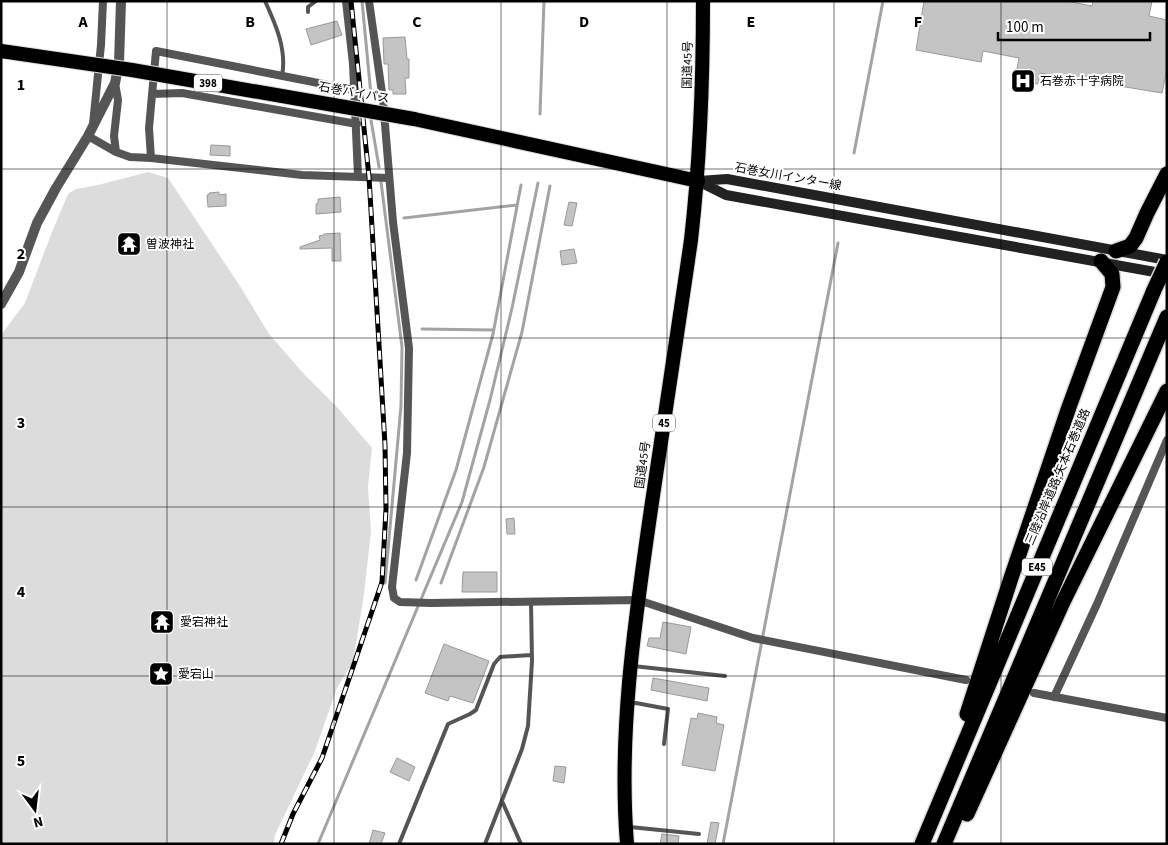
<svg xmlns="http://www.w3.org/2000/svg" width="1168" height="845" font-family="'Source Sans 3','Noto Sans JP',sans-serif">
	<rect width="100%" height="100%" fill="#fff"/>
	<path fill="#dcdcdc" d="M148,172L168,178L240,286L269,334L303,373L337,407L372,448L368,487L371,531L364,594L353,662L337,688L315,751L275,835L274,844H1V335L25,303L52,232L68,194L76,189L98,185Z"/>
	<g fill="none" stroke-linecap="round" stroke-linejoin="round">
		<path stroke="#a3a3a3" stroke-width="3" d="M362,1L371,95
			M540,114L544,1
			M371,120L379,167
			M854,153L883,1
			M381,182L402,347L401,406L385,583
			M404,218L517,205
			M422,329L494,330
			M416,580L456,470L483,371L493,334L521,185
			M441,583L484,467L522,332L550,186
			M318,844L462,502L490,400L512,308L538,183
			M723,844L838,243"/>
	</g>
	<path fill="#c4c4c4" stroke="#999" d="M924,1H1067L1092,6L1093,1H1152L1149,16L1167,20V69L1162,93L1040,73L1038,84L1015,80L1019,58L983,51L981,62L916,50Z
		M337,21L342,35L311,45L306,29Z
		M405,37L407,59H409V78H405L406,94H393V90H389L388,64H384L383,38Z
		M211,145L230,146V156L210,155Z
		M219,192V195L226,194V206L208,207L207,195H209V193Z
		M340,197L341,212L316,214V204L318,203V199Z
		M569,202L577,203L572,226L564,225Z
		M340,233L341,261H332V248L300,249V247L320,240L319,236L324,235V234Z
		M574,249L577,263L562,265L560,251Z
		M514,518L515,534H507L506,519Z
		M463,572H497V592H462Z
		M663,622L691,627L686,654L647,646L649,638H660Z
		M444,644L489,661L473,703L450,696L448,701L425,693Z
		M653,678L709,688L707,701L651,690Z
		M698,713L717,717L716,723L724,725L715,771L682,765L691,718L697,719Z
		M397,758L415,767L409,781L390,772Z
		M555,766L566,767L564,783L553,781Z
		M711,822L719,823L715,844H707Z
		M373,830L385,833L381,844H369Z
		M662,834L679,836L678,844H660Z"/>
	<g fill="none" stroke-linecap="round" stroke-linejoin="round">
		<defs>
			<path id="trunk" d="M414,119L698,181
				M627,844C618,732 635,620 651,509C664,420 678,330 691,240C700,161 703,81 703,1"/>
			<path id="motorway" d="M1116,251L1130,246L1136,238L1147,213L1167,174
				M967,714L1011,578L1069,407L1113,287L1112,274L1101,261
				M967,814L1063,602L1167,391
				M922,844L1154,290
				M944,844L1167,317"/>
		</defs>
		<use href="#trunk" stroke="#dbdbdb" stroke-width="16"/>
		<use href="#motorway" stroke="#dbdbdb" stroke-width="18"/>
		<path stroke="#555" stroke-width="4" d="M265,1C276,25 287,50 282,76
			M308,12V7L316,1
			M633,666L725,676
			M630,704L636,703L668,709L664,744
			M502,801L521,844
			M630,827L699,834
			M399,844L448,724L470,714L476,710L494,664L500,657L531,655
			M485,844L522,749L528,726L532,661L531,602"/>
		<path stroke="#555" stroke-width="8" d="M346,1L353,64L358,176
			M369,1L383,100L393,222L409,348L407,453L392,587L394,598L400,602L431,603L638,600L753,638L966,680
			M115,83L118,100L114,136L116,152L130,157L151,158L302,175L389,178
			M152,94L182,93L357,124
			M93,124L101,45L103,1
			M88,136L116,152
			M151,158L149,128L156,51L354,90
			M1034,693L1167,718
			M1054,697L1097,604L1167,440"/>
		<path stroke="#555" stroke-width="10" d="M1,304L19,272L37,223L56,188L88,136L115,83L119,63L121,1"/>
		<path stroke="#222" stroke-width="10" d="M698,181L726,195L1166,274
			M699,181L727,179L1167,260"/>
		<use href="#trunk" stroke="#000" stroke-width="14"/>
		<use href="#motorway" stroke="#000" stroke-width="15"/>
		<defs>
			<path id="rail" d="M281,844L293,814L322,758L382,582L386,509L385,445L369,177L351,1"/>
		</defs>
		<use href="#rail" stroke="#000" stroke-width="5"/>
		<use href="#rail" stroke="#fff" stroke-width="3" stroke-dasharray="9" stroke-linecap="butt"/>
		<defs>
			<path id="trunk-bridge" d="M1,51L132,70L414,119"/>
			<path id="motorway-bridge" d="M1154,290L1167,262"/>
		</defs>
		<use href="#trunk-bridge" stroke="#dbdbdb" stroke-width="16" stroke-linecap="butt"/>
		<use href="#motorway-bridge" stroke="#dbdbdb" stroke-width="18" stroke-linecap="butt"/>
		<use href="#trunk-bridge" stroke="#000" stroke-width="14"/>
		<use href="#motorway-bridge" stroke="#000" stroke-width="15"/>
	</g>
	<path fill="none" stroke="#000" stroke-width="1" stroke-opacity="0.55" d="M167,1V844M334,1V844M501,1V844M667,1V844M834,1V844M1001,1V844M1,169H1167M1,338H1167M1,507H1167M1,676H1167"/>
	<defs>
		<symbol id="hospital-square" viewBox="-11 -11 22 22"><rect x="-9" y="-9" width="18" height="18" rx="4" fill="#000" stroke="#fff"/><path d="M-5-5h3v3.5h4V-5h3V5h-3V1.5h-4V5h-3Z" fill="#fff"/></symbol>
		<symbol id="temple-square" viewBox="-11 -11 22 22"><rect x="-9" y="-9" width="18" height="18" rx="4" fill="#000" stroke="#fff"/><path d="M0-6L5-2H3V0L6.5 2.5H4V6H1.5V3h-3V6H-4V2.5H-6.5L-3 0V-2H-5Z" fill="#fff"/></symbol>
		<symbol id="sight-square" viewBox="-11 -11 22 22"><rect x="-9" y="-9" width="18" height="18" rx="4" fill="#000" stroke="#fff"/><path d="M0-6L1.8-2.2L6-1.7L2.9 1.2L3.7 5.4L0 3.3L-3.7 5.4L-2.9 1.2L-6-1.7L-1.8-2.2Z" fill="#fff"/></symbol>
	</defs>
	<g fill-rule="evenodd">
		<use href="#hospital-square" x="1009" y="67" width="28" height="28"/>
		<use href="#temple-square" x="115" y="230" width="28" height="28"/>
		<use href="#temple-square" x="148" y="608" width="28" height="28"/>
		<use href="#sight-square" x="147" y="660" width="28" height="28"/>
	</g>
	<g text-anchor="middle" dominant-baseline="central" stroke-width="4" stroke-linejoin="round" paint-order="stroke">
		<g fill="#fff" stroke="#4c4c4c" stroke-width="1">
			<rect x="194" y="74.5" width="28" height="17" rx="4"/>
			<rect x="653" y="414.5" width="22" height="17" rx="4"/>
			<rect x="1022" y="558.5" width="30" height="17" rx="4"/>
		</g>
		<g font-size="11" font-weight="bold" fill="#000">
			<text x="208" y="83">398</text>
			<text x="664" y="423">45</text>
			<text x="1037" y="567">E45</text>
		</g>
		<g font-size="12" fill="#000" stroke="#fff">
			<text transform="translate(688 65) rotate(-89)">国道45号</text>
			<text transform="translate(354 93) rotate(10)">石巻バイパス</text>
			<text transform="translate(788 177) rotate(10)">石巻女川インター線</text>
			<text transform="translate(643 465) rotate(-82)">国道45号</text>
			<text transform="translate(1058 477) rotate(-67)">三陸沿岸道路;矢本石巻道路</text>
		</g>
		<g font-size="12" fill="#000" stroke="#fff" text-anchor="start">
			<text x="1040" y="81">石巻赤十字病院</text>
			<text x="146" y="244">曽波神社</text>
			<text x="180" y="622">愛宕神社</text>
			<text x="178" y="674">愛宕山</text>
		</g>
	</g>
	<g font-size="16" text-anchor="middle" font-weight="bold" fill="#000" stroke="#fff" stroke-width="4" stroke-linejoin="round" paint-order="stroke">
		<text x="83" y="27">A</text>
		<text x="250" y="27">B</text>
		<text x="417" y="27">C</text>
		<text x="584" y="27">D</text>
		<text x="751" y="27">E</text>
		<text x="918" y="27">F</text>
		<text x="21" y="90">1</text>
		<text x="21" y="259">2</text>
		<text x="21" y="428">3</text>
		<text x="21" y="597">4</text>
		<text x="21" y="766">5</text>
	</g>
	<rect width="1168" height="845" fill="none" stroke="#000000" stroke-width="5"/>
	<g transform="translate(35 810) rotate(165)" stroke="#ffffff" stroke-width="4" paint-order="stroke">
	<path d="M0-4L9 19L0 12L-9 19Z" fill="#000000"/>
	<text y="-8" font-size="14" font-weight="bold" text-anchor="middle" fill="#000000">N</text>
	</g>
	<path d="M998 32v8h152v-8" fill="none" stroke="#000000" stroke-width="2.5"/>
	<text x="1006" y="32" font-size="15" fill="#000000" stroke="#ffffff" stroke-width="4" paint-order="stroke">100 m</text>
</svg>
